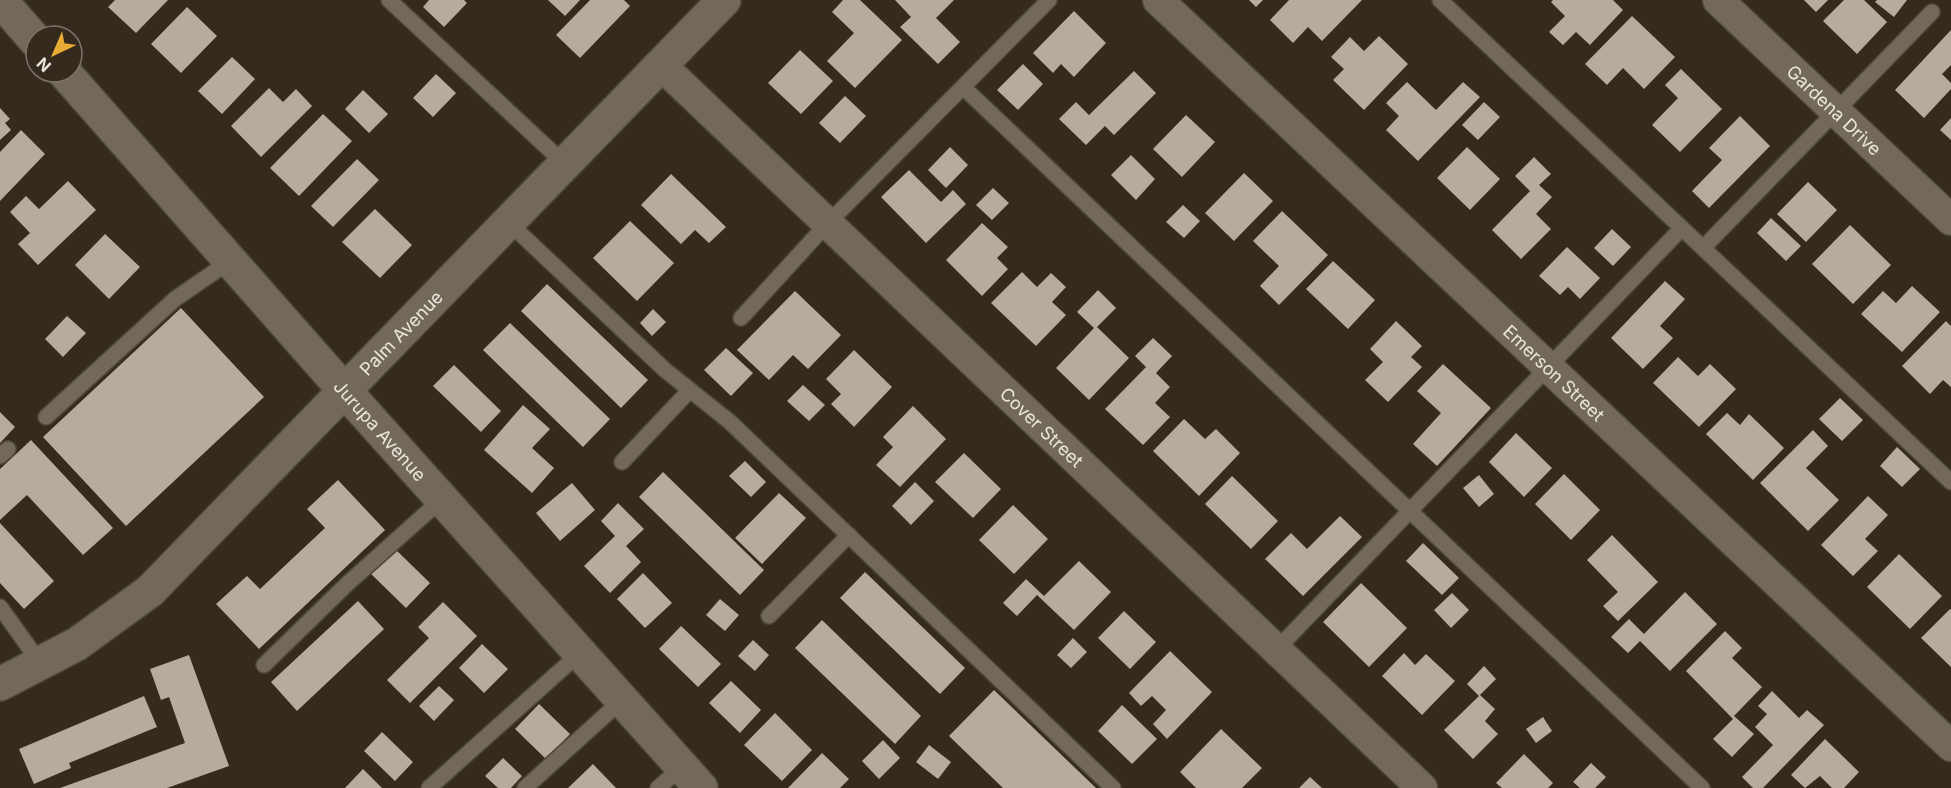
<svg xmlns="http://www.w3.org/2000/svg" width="1951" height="788" font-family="Inter,sans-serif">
	<rect width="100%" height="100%" fill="#342b1e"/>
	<path fill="#b7ac9c" d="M115,0H168L136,33L108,7Z
		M429,0H464L467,3L444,27L423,7Z
		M548,0H580L565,16Z
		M590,0H624L630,6L580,58L556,35Z
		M843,0H860L902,40L855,88L827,61L854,33L832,12Z
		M895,0H954L936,18L960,42L938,64L900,27L911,17Z
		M1249,0H1263L1256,7Z
		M1289,0H1362L1322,41L1308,27L1293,43L1270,20Z
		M1553,0H1613L1623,10L1590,45L1576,32L1563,45L1549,32L1565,16L1551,2Z
		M1804,0H1828L1816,12Z
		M1844,0H1864L1887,22L1857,54L1823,21Z
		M1877,0H1907L1894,17L1875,2Z
		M187,7L217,36L181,73L151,44Z
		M1074,11L1106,43L1074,77L1061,64L1053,73L1033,53Z
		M1632,16L1675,57L1644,89L1623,68L1607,85L1585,64Z
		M1951,30V65L1942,74L1951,83V89L1924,118L1895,90Z
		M1379,36L1408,64L1364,110L1333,80L1344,69L1331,57L1350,37L1364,51Z
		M800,50L833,81L801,114L768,83Z
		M232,57L255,79L222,114L198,91Z
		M1023,64L1043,84L1018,110L997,90Z
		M1681,69L1722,109L1680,152L1652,125L1678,98L1665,85Z
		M1134,71L1156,93L1114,135L1105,126L1086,145L1059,119L1076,102L1089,115Z
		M436,74L456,93L433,117L413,98Z
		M1407,82L1436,110L1463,82L1480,97L1418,161L1386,130L1399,116L1386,103Z
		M269,88L283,102L296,89L312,106L261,157L231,126Z
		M363,90L388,114L369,133L345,109Z
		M845,96L866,116L840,143L819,123Z
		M1484,102L1500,117L1478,140L1462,125Z
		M0,108L10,119L5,123L11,130L0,140Z
		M323,114L352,141L299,196L270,168Z
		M1186,115L1215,142L1182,177L1153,149Z
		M1740,116L1770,146L1709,208L1692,191L1722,160L1709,148Z
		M1951,118V140L1940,130Z
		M21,130L45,154L0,201V152Z
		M950,147L968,165L946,188L928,170Z
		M1467,147L1500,179L1470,210L1437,178Z
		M1131,155L1155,179L1136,200L1111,175Z
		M1534,157L1551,174L1539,185L1552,197L1536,214L1551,229L1521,259L1492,230L1530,191L1515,176Z
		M357,159L379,180L333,227L311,206Z
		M909,170L941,202L953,190L966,204L926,243L881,197Z
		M1244,173L1273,201L1234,241L1205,213Z
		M671,174L726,227L709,243L695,230L681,244L641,205Z
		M68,181L96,210L38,265L18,244L30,233L10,212L26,196L39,209Z
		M1808,182L1837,210L1806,242L1777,214Z
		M993,188L1009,203L992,220L976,205Z
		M1183,205L1200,221L1184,238L1166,222Z
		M375,209L412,245L380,278L342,242Z
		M1282,211L1328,255L1279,305L1260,286L1279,266L1253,241Z
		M1771,218L1801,246L1786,261L1757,233Z
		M630,221L674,263L637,301L593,258Z
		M982,223L1008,247L997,258L1008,269L982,296L946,260Z
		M1850,225L1891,265L1853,304L1812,264Z
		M1612,229L1631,247L1613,266L1594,248Z
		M105,234L140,267L109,299L75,265Z
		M1567,247L1600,278L1580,299L1568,287L1560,295L1539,276Z
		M1333,261L1375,300L1348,329L1306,289Z
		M1022,272L1037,287L1051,273L1066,287L1052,302L1066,315L1036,346L991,303Z
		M1665,281L1685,299L1660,326L1673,338L1643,369L1611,338Z
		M547,284L648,380L621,408L521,311Z
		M1912,286L1940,312L1902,352L1861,314L1883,291L1896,303Z
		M1098,290L1116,308L1097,327L1129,358L1089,400L1056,368L1094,328L1077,312Z
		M795,291L841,335L808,369L793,355L769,380L737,350Z
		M181,308L264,397L126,526L43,437Z
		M653,309L666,322L652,336L640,323Z
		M67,316L86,333L63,357L45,339Z
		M1396,321L1422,346L1411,357L1422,367L1388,402L1365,380L1383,362L1370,349Z
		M1946,321L1951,326V387L1943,380L1930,394L1902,366Z
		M510,323L610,419L583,447L483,350Z
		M1153,338L1172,356L1156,373L1170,387L1155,403L1170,417L1143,445L1105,409L1146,367L1135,356Z
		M726,348L753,373L731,396L704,370Z
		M854,350L892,387L854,427L831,404L841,394L826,379Z
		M1678,357L1698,376L1710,364L1736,389L1699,427L1653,383Z
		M1443,364L1491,408L1437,466L1413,444L1441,413L1417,391Z
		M454,365L501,411L481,432L433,386Z
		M803,385L825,405L809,421L787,401Z
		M1840,398L1863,420L1842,441L1819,419Z
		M523,405L550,429L532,448L554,468L532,493L484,450Z
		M913,406L946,439L900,487L876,465L893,447L883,437Z
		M0,412L15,427L0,443Z
		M1727,413L1740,425L1749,414L1784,448L1753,480L1706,434Z
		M1184,419L1205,439L1216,429L1240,453L1199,496L1153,451Z
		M1813,430L1828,446L1806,468L1839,500L1808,531L1760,483Z
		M1516,433L1552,468L1524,497L1489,462Z
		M31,440L113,528L83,555L27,495L0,520V469Z
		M1897,447L1920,469L1902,487L1880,466Z
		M964,453L1001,489L973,518L935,482Z
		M745,461L766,482L751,497L729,476Z
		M663,472L764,570L740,595L639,497Z
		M1564,474L1600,510L1571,540L1535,504Z
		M1479,475L1494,494L1479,507L1463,488Z
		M1232,476L1278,521L1251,549L1205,504Z
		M338,480L385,530L259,649L216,604L247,576L260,589L325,528L307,509Z
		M915,482L934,501L911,525L892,506Z
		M572,483L595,510L560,541L536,513Z
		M779,493L806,518L762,564L735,538Z
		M1868,496L1888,515L1865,539L1878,551L1853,576L1821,545Z
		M618,503L644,529L626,546L641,562L610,593L584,566L615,536L601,521Z
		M1013,505L1048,539L1014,574L979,540Z
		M1340,516L1362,537L1303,596L1265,559L1291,533L1307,549Z
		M0,523L54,581L24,609L0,583Z
		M1612,535L1658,582L1618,621L1603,606L1618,592L1587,560Z
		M1423,543L1459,578L1442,595L1406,561Z
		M393,547L430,583L406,608L369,572Z
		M1899,554L1942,596L1910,629L1867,587Z
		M1079,561L1111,592L1074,630L1037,595L1017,616L1003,603L1026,579L1044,596Z
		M865,572L965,668L940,694L840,598Z
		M643,573L672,603L645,628L617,599Z
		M1361,583L1407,628L1369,667L1323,622Z
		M1685,592L1717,624L1670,671L1640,641L1628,653L1611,637L1629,619L1644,634Z
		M1452,593L1469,610L1451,628L1434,610Z
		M720,599L739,615L725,631L706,615Z
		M358,601L384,629L297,711L271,682Z
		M443,602L477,636L410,703L387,680L429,638L418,627Z
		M1950,609L1951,610V667L1921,638Z
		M1124,611L1156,642L1130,669L1098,638Z
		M822,620L921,716L895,744L795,648Z
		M681,626L721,664L698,687L659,649Z
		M1725,631L1742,648L1732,658L1762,687L1734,716L1754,734L1732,757L1713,739L1733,719L1686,671Z
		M1073,638L1087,652L1071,668L1057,655Z
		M753,640L769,655L755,671L738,656Z
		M482,644L508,669L484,693L459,668Z
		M1170,651L1212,692L1167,739L1153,724L1166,710L1152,696L1141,706L1129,693Z
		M1404,653L1415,665L1426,654L1455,681L1422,715L1382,676Z
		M189,655L229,766L167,788H60L185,743L169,697L161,700L150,669Z
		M1484,666L1496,679L1480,695L1495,709L1485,721L1498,734L1473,759L1444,730L1479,696L1467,684Z
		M731,681L761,710L740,733L709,703Z
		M439,686L454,700L434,721L419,706Z
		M994,690L1096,788H1003L949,736Z
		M1772,691L1799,718L1807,710L1824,725L1763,788H1753L1742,777L1773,745L1755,727L1767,714L1758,706Z
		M144,696L157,727L69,763L71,768L34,784L19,749Z
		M539,704L570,734L546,759L515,729Z
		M1122,705L1157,739L1132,764L1098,731Z
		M775,713L812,750L782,781L744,745Z
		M1543,717L1552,731L1536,743L1526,729Z
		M1221,729L1262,768L1242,788H1196L1180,772Z
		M382,732L413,762L395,781L364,751Z
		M1825,739L1859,772L1844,788H1832L1820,776L1805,788L1791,775Z
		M883,740L900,758L879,779L862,761Z
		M929,745L951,762L938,779L916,762Z
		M822,753L849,779L840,788H788Z
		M1524,754L1553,783L1548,788H1502L1496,783Z
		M503,758L522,776L511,788H498L485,776Z
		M1591,763L1606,777L1595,788H1580L1573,782Z
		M593,764L616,788H568Z
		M363,769L382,788H345Z
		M1310,777L1322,788H1299Z"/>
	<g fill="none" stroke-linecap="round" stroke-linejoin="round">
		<defs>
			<path id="lane" d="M389,0L565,164
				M1440,0L1951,482
				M963,87L1702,788
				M508,222L665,370L730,422L1113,788
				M1703,248L1932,12
				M741,318L827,224L1049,0
				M46,417L175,299L230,261
				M0,456L8,449
				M622,462L690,390
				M0,607L41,664
				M769,616L849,535
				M1276,650L1682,228
				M264,665L346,585L442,499
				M429,788L580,653
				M525,788L622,700
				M658,788L682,767"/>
			<g id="street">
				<path id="s1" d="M1158,0L1951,746"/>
				<path id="s2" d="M1718,0L1951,220"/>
				<path id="s3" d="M662,66L1422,788"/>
			</g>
			<g id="secondary">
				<path d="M0,0L36,41"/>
				<path id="s4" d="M64,72L344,390L701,788"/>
				<path id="s5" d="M0,684L77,644L150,591L724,0"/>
			</g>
		</defs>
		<use href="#lane" stroke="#4d463a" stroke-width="18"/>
		<use href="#street" stroke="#4d463a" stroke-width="33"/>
		<use href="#secondary" stroke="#4d463a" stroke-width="36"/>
		<use href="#lane" stroke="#726959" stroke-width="15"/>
		<use href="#street" stroke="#726959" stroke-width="30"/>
		<use href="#secondary" stroke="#726959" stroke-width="33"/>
	</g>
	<g text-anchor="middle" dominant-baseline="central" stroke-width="6" stroke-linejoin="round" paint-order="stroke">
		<g font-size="18" fill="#eae5dc" stroke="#342b1e">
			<text stroke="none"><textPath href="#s2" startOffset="160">Gardena Drive</textPath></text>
			<text stroke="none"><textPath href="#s5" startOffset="537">Palm Avenue</textPath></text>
			<text stroke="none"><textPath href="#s1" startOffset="544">Emerson Street</textPath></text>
			<text stroke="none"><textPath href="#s3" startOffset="524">Cover Street</textPath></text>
			<text stroke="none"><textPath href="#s4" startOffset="478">Jurupa Avenue</textPath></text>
		</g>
	</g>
	<g transform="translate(54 54) rotate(224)"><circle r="28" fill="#342b1e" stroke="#7d756a" stroke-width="1.5"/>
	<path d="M0-4.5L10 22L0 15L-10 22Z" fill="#e8ab37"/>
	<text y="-9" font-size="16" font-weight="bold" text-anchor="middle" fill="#eae5dc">N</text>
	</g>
</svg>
